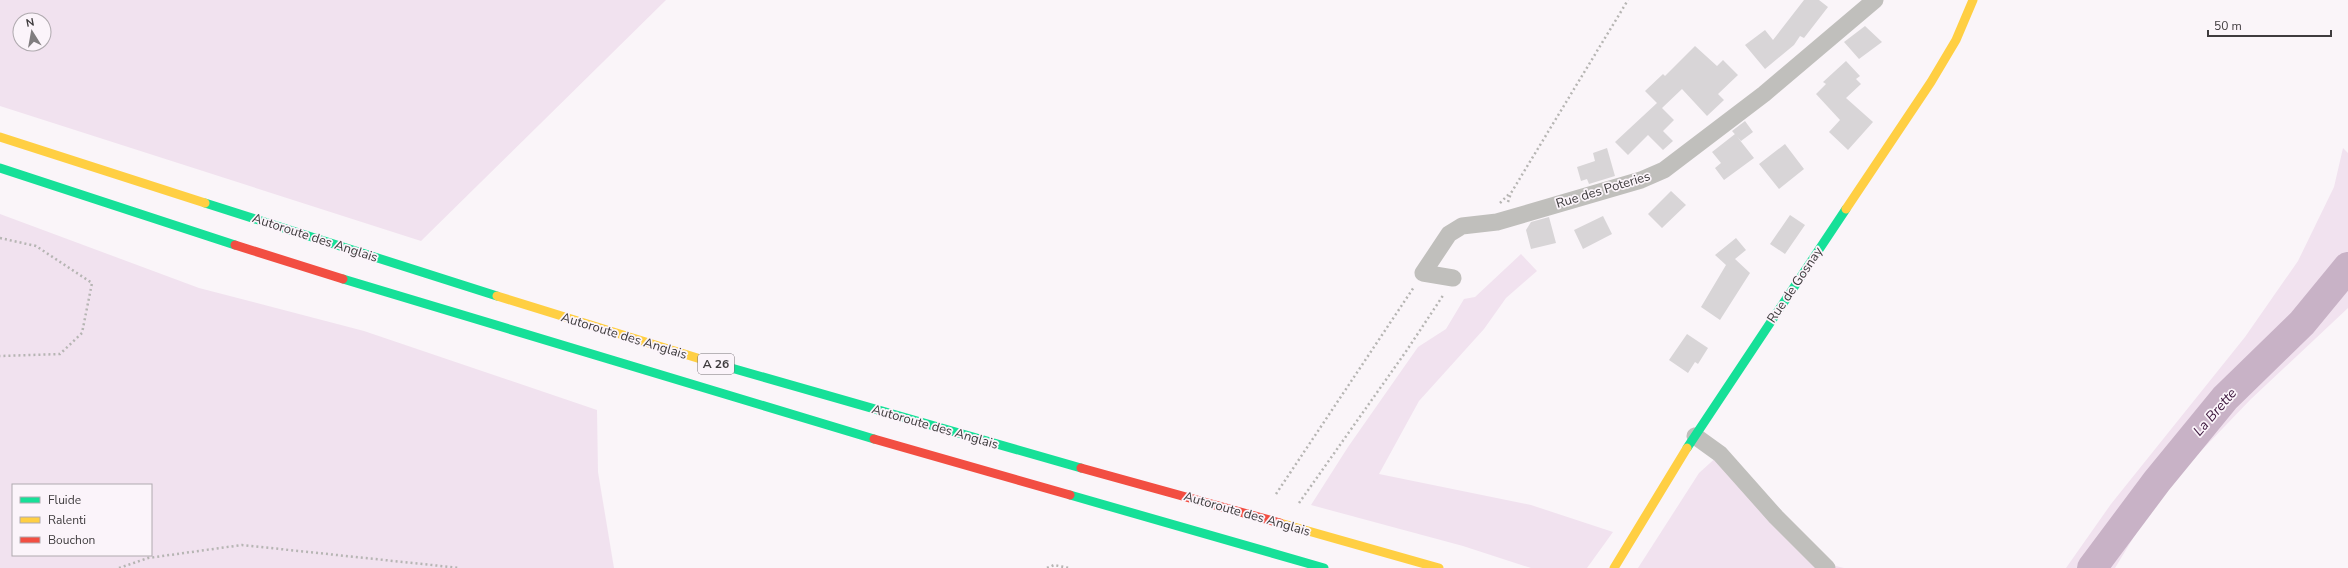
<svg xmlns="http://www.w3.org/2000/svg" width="2348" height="568" font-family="'Nunito Sans',sans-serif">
	<rect width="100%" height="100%" fill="#faf5f9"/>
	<path fill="#f1e2ef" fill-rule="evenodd" d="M0,0H666L421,241L0,106ZM20,20H44V44H20Z
		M2343,148L2348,153V308L2251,399L2174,479L2149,512L2115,568H2066L2111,504L2245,337L2298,261L2334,187Z
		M0,214L199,288L364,331L597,410L598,472L614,568H0ZM13,485H151V555H13Z
		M1521,254L1537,271L1506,298L1484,329L1419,401L1379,474L1531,505L1613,532L1587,568H1531L1463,546L1311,505L1348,447L1418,347L1446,329L1464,299L1475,297Z
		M1720,454L1820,562L1844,568H1638L1699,473Z"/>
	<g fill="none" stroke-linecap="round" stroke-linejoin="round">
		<path stroke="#c8b2c6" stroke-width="30" d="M2092,568L2157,481L2225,398L2302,323L2348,267"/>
	</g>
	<path fill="#d8d5d7" d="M1804,0H1819L1828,7L1804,38L1800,36L1794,45L1765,69L1745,45L1765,30L1773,40Z
		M1865,26L1882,42L1859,59L1844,42Z
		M1695,46L1717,66L1723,60L1738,75L1718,94L1724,100L1707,116L1682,89L1662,108L1674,120L1663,131L1673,141L1663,150L1648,135L1628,155L1615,142L1657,103L1645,91L1663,74L1665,76Z
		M1846,61L1860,76L1856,79L1861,84L1846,98L1873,122L1848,150L1829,132L1840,120L1816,94L1826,84L1823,82Z
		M1745,121L1753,132L1741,141L1732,131Z
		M1735,134L1754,158L1724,180L1715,168L1721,163L1712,152Z
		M1785,144L1804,169L1779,189L1759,164Z
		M1607,148L1615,176L1589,184L1587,179L1581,181L1577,167L1595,161L1593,153Z
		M1671,191L1686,205L1662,228L1648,214Z
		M1790,215L1805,225L1785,254L1770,244Z
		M1603,216L1612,234L1583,249L1574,230Z
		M1549,217L1556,243L1531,249L1526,230L1531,222Z
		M1736,238L1746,250L1735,259L1750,273L1720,320L1701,307L1726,265L1715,255Z
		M1687,334L1708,348L1698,364L1695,362L1688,373L1669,360Z"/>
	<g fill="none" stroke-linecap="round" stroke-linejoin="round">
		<path stroke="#b6b5b3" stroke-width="2.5" stroke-dasharray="2 3" stroke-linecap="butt" d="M1508,202L1511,193L1628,0
			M1500,203L1510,193
			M0,238L36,246L92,283L82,333L60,354L0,356
			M1276,494L1414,287
			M1299,503L1407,350L1444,294
			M119,568L148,558L242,545L460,568
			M1047,568L1054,565L1069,568"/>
		<path stroke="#c0bfbc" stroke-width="17" d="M1453,278L1423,273L1449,234L1462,226L1497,222L1641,180L1664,170L1764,94L1875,0
			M1695,436L1720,454L1776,517L1827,568"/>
		<path stroke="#16e098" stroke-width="9" d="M0,168L235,245
			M205,203L497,296
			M343,279L874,439
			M707,361L1081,468
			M1687,448L1846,209
			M1070,495L1324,568"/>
		<path stroke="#ffcf43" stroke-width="9" d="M0,137L205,203
			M1846,209L1931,82L1956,40L1973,0
			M497,296L707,361
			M1280,523L1439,568
			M1614,568L1687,448"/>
		<path stroke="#f24e42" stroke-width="9" d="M235,245L343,279
			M874,439L1070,495
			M1081,468L1280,523"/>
	</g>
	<g text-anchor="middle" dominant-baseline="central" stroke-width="3.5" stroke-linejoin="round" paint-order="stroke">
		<rect fill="#fbf4fa" stroke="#777376" stroke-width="1" x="698" y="354" width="36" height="20" rx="3"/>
		<g font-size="12" font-weight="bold" fill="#3f3c3e">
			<text x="716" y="364">A 26</text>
		</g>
		<g font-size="13" fill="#3f3c3e" stroke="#fbf4fa">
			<text transform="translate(1603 190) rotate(-17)">Rue des Poteries</text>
			<text transform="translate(315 238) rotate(18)">Autoroute des Anglais</text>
			<text transform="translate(1795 285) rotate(-56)">Rue de Gosnay</text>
			<text transform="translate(624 336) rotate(17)">Autoroute des Anglais</text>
			<text transform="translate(935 427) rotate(16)">Autoroute des Anglais</text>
			<text transform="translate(1247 514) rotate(16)">Autoroute des Anglais</text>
		</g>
		<g font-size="14" font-style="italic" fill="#3d173d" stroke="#fbf4fa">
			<text transform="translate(2215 412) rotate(-49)">La Brette</text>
		</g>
	</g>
	<rect x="12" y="484" width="140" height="72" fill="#fbf4fa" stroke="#b0aaaf"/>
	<rect x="20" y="497" width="20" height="6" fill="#16e098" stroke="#b0aaaf"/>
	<text x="48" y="504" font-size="12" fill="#3f3c3e">Fluide</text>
	<rect x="20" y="517" width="20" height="6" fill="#ffcf43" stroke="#b0aaaf"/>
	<text x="48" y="524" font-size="12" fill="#3f3c3e">Ralenti</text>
	<rect x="20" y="537" width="20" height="6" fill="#f24e42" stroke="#b0aaaf"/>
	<text x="48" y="544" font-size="12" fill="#3f3c3e">Bouchon</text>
	<g transform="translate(32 32) rotate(349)"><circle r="19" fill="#fbf4fa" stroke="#b0aaaf"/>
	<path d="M0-3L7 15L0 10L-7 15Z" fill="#807d7f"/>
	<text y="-6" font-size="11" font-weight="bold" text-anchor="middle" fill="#3f3c3e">N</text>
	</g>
	<path d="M2208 30v6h123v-6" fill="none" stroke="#3f3c3e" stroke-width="2"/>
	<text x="2214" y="30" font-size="12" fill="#3f3c3e" stroke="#fbf4fa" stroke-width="3" paint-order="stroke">50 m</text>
</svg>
